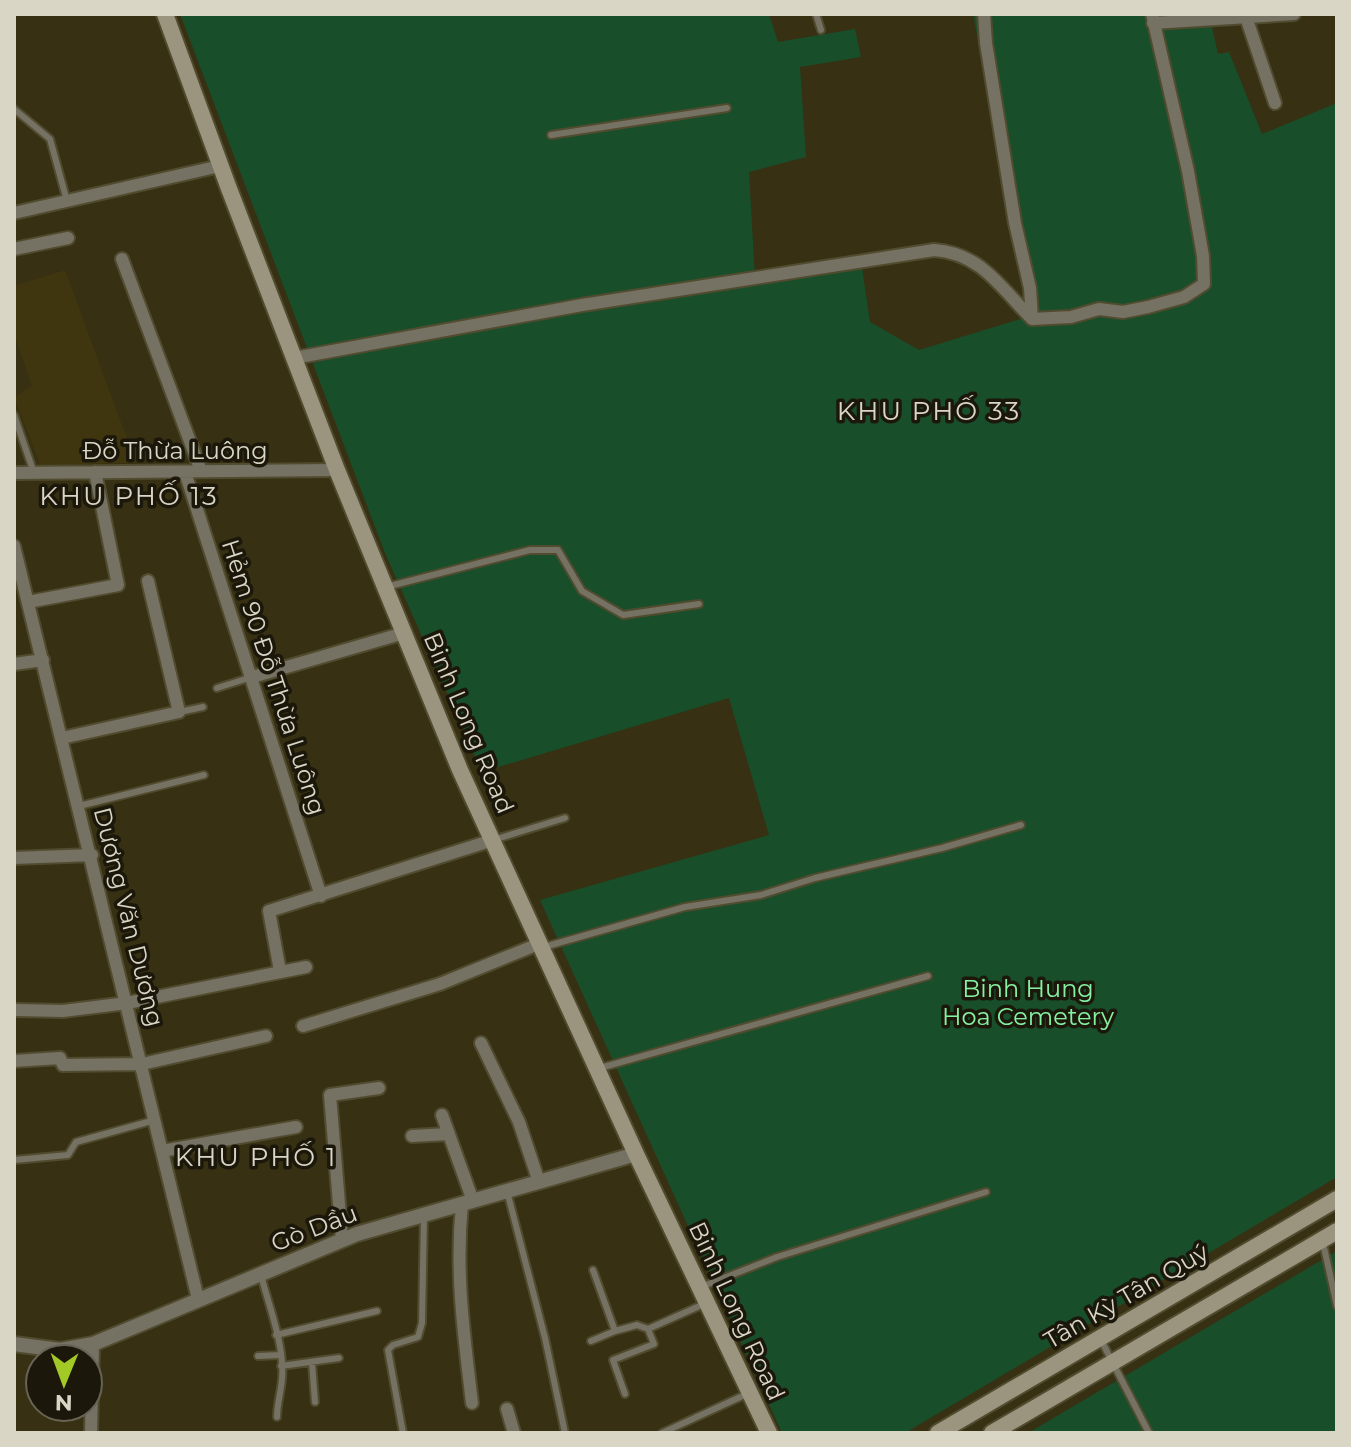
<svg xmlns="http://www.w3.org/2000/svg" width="1351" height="1447" font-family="Montserrat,sans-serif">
	<rect width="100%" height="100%" fill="#373012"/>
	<path fill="#3f350f" d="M65,270L136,463L40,465L14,397L32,386L14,334V286Z"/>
	<path fill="#184f2a" d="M180,14H769L778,42L855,29L861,57L800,67L806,157L749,172L755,278L862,268L870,322L919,350L1030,316L973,14H1209L1218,54L1229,52L1262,134L1337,103V1177L905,1433H782L540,900L769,835L729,698L482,772L385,553Z
		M1337,1251V1433H1028Z"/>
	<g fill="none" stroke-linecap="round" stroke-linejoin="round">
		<defs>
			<path id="service" d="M816,14L821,30
				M14,109L50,139L67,201
				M551,135L727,108
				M14,415L34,473
				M386,587L530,550H558L582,591L623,615L699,604
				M217,688L252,677
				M179,712L203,707
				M79,806L204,775
				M493,840L565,818
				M544,947L685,907L761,895L815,878L942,848L1021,825
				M600,1068L928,976
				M14,1160L68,1155L76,1142L155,1120
				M507,1191L545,1338L565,1433
				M1323,1243L1337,1306
				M593,1270L615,1331L637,1325L648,1329L704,1304
				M261,1275C269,1307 285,1346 282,1379C281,1392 277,1404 277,1417
				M701,1287L777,1257L986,1192
				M276,1335L377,1311
				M1101,1340L1149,1433
				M591,1341L615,1331
				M258,1356L280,1355
				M312,1363L315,1402
				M281,1366L339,1358
				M625,1394L613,1360L654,1344L648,1329
				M403,1433L388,1350L393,1345L418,1337L422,1323L424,1215
				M662,1433L749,1393"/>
			<path id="minor" d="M984,14L986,43L1015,223L1030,288L1032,319
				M1246,17L1275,103
				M1153,23L1294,14
				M14,213L220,166
				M14,249L68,238
				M122,259L201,471
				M294,358L582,305L934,250C981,253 1001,288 1032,319L1071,317L1099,309L1123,312L1148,307L1184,297L1204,284L1203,256L1188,171L1152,14
				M185,472L321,896
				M14,473L337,470
				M14,546L198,1299
				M28,602L118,585L95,472
				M14,664L43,660
				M252,677L404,633
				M62,738L179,712L148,581
				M14,858L92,855
				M280,971L269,911L493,840
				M16,1010L63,1011L127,1003L306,967
				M303,1026L440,984L541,943
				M481,1043L519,1122L539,1182
				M14,1061L60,1058L63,1065L142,1064L266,1036
				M442,1115L473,1201
				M412,1136L449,1134
				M162,1151L296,1127
				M462,1204C455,1273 464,1335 472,1403
				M342,1240L330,1095L379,1088
				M507,1409L514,1433
				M91,1433L93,1344"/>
			<path id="tertiary" d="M14,1344L60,1350L93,1344L357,1234L636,1154"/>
			<path id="secondary" d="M165,14L228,186L337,470L460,770L636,1154L769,1433
				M938,1433L1337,1199
				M992,1433L1337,1231"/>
		</defs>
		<use href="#service" stroke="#514b2f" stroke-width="10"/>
		<use href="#minor" stroke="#514b2f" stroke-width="16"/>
		<use href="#tertiary" stroke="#514b2f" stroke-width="18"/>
		<use href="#secondary" stroke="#514b2f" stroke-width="20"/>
		<use href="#service" stroke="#757163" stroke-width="6"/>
		<use href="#minor" stroke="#757163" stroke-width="12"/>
		<use href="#tertiary" stroke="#757163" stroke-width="14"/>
		<use href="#secondary" stroke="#9b957f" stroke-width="16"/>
	</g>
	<g text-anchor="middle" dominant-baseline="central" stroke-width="7" stroke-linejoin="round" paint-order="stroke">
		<g font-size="24" fill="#dad6c5" stroke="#1b180b">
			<text x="175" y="450">Đỗ Thừa Luông</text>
			<text transform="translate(274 677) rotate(72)">Hẻm 90 Đỗ Thừa Luông</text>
			<text transform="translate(469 723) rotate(67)">Binh Long Road</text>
			<text transform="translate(129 917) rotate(76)">Dương Văn Dương</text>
			<text transform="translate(314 1228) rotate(-21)">Gò Dầu</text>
			<text transform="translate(1126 1296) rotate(-30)">Tân Kỳ Tân Quý</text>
			<text transform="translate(737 1311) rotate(65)">Binh Long Road</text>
		</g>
		<g font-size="24" fill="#85f2a2" stroke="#1b180b">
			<text x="1028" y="988">Binh Hung<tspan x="1028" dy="28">Hoa Cemetery</tspan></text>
		</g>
		<g font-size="26" letter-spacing="2" fill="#dad6c5" stroke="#1b180b">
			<text x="929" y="411">KHU PHỐ 33</text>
			<text x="129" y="496">KHU PHỐ 13</text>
			<text x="256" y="1157">KHU PHỐ 1</text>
		</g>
	</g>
	<rect width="1351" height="1447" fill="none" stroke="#dad6c5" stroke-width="32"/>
	<g transform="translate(64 1383) rotate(181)"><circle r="38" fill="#1b180b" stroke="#676455" stroke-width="2"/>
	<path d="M0-6L14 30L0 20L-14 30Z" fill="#a3c927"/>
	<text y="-12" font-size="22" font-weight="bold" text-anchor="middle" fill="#dad6c5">N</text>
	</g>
</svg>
